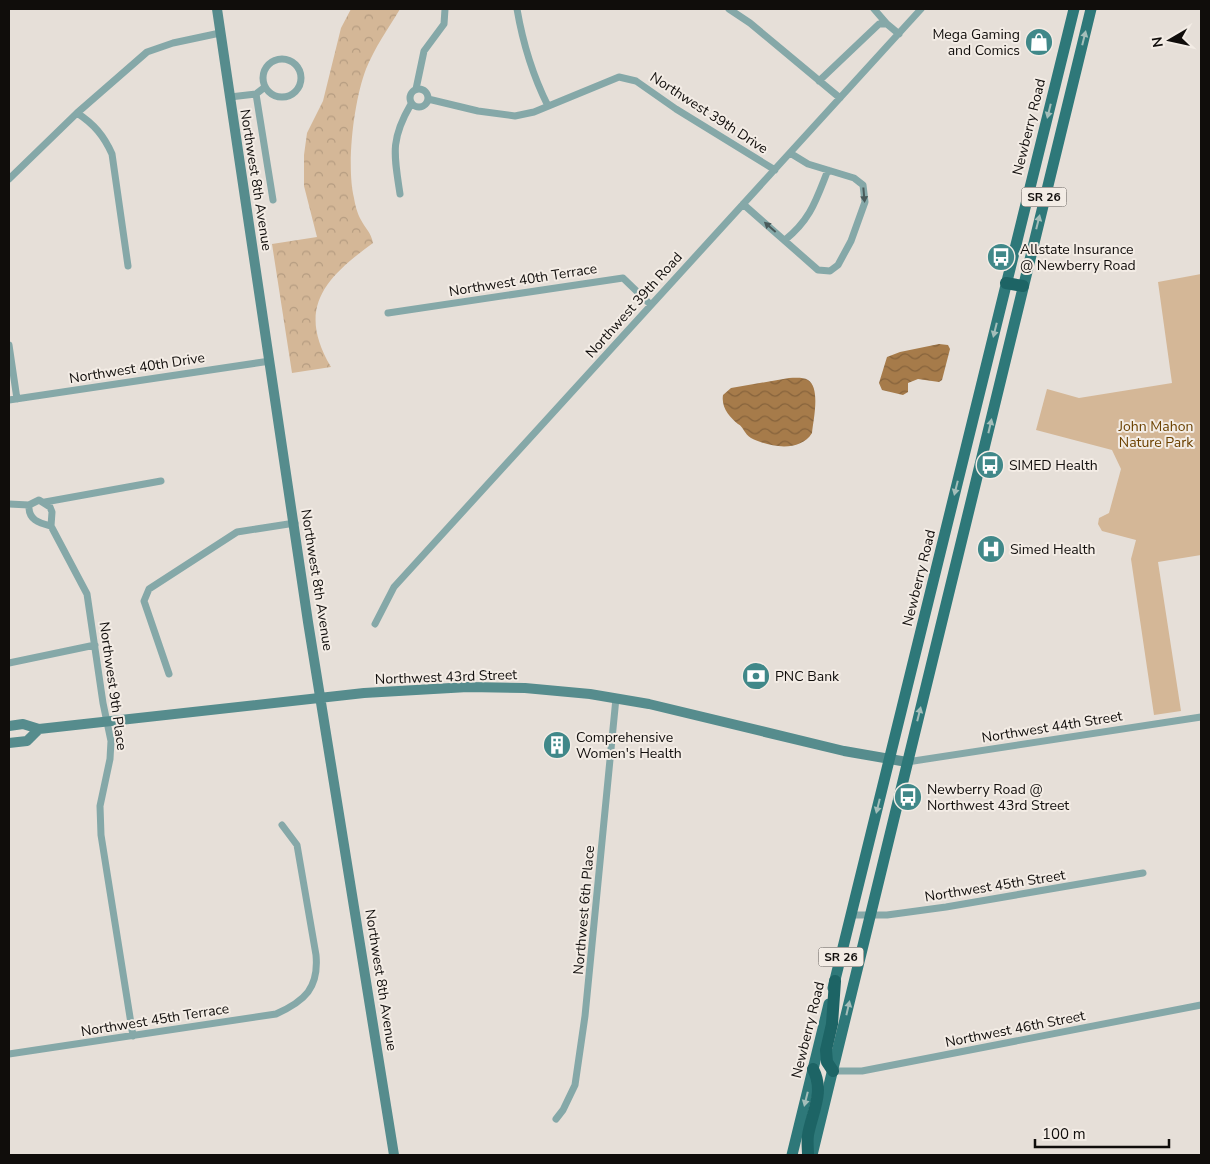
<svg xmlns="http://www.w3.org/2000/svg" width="1210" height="1164" font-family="'Nunito Sans',sans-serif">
	<defs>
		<pattern id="forest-crowns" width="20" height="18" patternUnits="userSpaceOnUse" patternTransform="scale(1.25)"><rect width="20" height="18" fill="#d4b797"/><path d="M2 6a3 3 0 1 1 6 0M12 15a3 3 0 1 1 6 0" fill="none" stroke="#b59c81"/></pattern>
		<pattern id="water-waves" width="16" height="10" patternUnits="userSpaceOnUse" patternTransform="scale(1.25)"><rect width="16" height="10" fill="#a67b4a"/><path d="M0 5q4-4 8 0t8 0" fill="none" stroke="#86633c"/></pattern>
	</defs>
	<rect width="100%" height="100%" fill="#e6dfd8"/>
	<path fill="url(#forest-crowns)" d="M351,9H400C388,29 375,47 366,69C354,100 346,165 354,198C355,204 357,213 361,220C365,228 371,232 373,243C325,278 296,308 331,367L292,373L272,244L317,237L304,186V155L307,133L323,101L341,28Z"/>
	<path fill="#d4b797" d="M1201,274V555L1158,562L1181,711L1154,715L1131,559L1136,540L1102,531L1098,524L1099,518L1109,513L1121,469L1112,450L1036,430L1047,389L1079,398L1172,383L1158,282Z"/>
	<path fill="url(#water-waves)" d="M939,344L948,345L950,349L942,380L939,382L918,379L908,383V392L903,395L882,390L879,383L887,357L900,352Z
		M789,378C795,378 803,377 808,380C821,388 813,421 812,433C800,453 768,447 751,438C744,434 744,427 738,424C730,417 721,408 723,395L731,388Z"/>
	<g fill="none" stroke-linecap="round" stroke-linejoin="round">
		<path stroke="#85a8a8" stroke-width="7" d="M517,9C523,44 532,74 548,106
			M729,9L750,23L840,98
			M874,9L887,24
			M263 78a19 19 0 1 1 38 0a19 19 0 1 1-38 0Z
			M819,81L879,24H887L899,34
			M410 98a9 9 0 1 1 18 0a9 9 0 1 1-18 0Z
			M416,89L424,51L444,24L445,9
			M256,94L273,200
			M230,97L256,94L265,87
			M428,99L478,111L515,116L534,112L619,77L636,81L676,109L775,170
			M77,113C94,124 104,136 112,154L128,266
			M9,179L77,113L147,52L173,43L220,33
			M400,194C394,154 390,140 411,104
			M743,204L818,270L830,271L838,265L851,241L865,202L863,185L854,178L808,164L790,153
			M785,240C811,219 816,200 828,170
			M388,313L623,278L651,305
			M9,345L17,399
			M9,400L270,361
			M45,502L161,481
			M9,504L29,505
			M51,526C39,523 28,520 29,505L39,500L50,507L52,512L51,526L87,594L103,703L111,741L110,759L100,806L101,835L133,1036
			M375,624L394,587L921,9
			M9,663L95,645
			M169,674L144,601L149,589L237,532L295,523
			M907,762L1201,717
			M851,915H887L946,907L1143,873
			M9,1054L276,1014C305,1001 319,988 316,955L297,845L282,825
			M833,1071H862L1201,1005
			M556,1119L563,1110L575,1085L585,1016L616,698"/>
		<path stroke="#568c8d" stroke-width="10" d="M217,9L308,622L394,1155
			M9,726L23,724L39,729L364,693L468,687L525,688L590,694L649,704L844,751L907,762
			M9,743L27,741L39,729"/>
		<path stroke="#2e7879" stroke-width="11" d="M833,988L1074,9
			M792,1155L829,1004
			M812,1155L1091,9"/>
		<path stroke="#1d6465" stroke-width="12" d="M1006,283L1023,286
			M833,1071L827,1062L826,1050L832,1024L835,981
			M808,1155C808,1149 807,1142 808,1135C812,1112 825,1092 813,1069"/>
	</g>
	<defs><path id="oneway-solid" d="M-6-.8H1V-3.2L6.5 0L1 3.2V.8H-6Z" transform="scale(1.25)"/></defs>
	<g fill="#a4beba">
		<use href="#oneway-solid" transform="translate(1084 38) rotate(-76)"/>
		<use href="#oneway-solid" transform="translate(1049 111) rotate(104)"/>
		<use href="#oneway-solid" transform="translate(1038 222) rotate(-76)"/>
		<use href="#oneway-solid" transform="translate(995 330) rotate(104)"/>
		<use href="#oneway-solid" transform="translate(990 426) rotate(-77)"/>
		<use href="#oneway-solid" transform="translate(956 488) rotate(104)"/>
		<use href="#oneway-solid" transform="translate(919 714) rotate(-76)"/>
		<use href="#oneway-solid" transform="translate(878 806) rotate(104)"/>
		<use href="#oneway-solid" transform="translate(848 1008) rotate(-77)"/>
		<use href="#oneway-solid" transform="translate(806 1099) rotate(104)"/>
	</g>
	<g fill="#4a5a5a">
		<use href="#oneway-solid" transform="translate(864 195) rotate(85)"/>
		<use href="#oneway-solid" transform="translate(770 227) rotate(-139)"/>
	</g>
	<defs>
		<symbol id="shop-disc" viewBox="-11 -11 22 22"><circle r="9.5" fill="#408889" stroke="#f3ece5"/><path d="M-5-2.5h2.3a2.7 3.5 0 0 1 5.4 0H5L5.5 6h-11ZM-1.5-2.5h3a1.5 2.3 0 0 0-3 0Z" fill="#fff"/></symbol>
		<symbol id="bus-disc" viewBox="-11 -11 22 22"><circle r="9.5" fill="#408889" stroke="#f3ece5"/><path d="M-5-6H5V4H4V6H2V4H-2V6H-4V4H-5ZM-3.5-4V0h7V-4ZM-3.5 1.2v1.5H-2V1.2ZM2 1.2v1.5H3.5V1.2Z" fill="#fff"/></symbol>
		<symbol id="hospital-disc" viewBox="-11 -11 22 22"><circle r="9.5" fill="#408889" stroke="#f3ece5"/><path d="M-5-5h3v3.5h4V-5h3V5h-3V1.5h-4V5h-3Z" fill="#fff"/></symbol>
		<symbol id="bank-disc" viewBox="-11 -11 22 22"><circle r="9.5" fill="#408889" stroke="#f3ece5"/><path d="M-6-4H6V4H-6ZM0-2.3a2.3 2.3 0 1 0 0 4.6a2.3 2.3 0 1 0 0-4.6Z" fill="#fff"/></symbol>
		<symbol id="building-disc" viewBox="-11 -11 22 22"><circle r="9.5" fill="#408889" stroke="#f3ece5"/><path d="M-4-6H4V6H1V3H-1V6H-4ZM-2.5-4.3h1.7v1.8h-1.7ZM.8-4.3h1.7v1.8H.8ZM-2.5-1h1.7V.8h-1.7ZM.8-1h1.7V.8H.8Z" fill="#fff"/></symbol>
	</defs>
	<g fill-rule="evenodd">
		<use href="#shop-disc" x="1023" y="26" width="32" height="32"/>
		<use href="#bus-disc" x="985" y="241" width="32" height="32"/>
		<use href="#bus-disc" x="974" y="449" width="32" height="32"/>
		<use href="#hospital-disc" x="975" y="533" width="32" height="32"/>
		<use href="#bank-disc" x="740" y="660" width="32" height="32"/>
		<use href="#building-disc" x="541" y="729" width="32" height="32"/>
		<use href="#bus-disc" x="892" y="781" width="32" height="32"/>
	</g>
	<g text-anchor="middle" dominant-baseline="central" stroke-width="4" stroke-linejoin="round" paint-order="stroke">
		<g fill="#f3ece5" stroke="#54504c" stroke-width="1">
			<rect x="1021.5" y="187.5" width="45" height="19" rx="4"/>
			<rect x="818.5" y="947.5" width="45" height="19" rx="4"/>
		</g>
		<g font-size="12" font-weight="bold" fill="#100d0b">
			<text x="1044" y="197">SR 26</text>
			<text x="841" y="957">SR 26</text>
		</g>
		<g font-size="14" fill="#100d0b" stroke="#f3ece5" text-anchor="start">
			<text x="1020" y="34" text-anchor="end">Mega Gaming<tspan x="1020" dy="16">and Comics</tspan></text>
			<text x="1020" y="249">Allstate Insurance<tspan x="1020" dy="16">@ Newberry Road</tspan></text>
			<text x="1009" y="465">SIMED Health</text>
			<text x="1010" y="549">Simed Health</text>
			<text x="775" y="676">PNC Bank</text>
			<text x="576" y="737">Comprehensive<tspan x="576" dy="16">Women's Health</tspan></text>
			<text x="927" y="789">Newberry Road @<tspan x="927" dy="16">Northwest 43rd Street</tspan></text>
		</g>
		<g font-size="14" fill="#100d0b" stroke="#f3ece5">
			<text transform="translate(709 113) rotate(33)">Northwest 39th Drive</text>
			<text transform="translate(1029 127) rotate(-76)">Newberry Road</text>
			<text transform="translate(256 180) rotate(81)">Northwest 8th Avenue</text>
			<text transform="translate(523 280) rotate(-9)">Northwest 40th Terrace</text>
			<text transform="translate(634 305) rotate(-48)">Northwest 39th Road</text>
			<text transform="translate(137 368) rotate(-9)">Northwest 40th Drive</text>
			<text transform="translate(919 578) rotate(-76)">Newberry Road</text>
			<text transform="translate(317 580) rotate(81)">Northwest 8th Avenue</text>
			<text transform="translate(446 677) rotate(-2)">Northwest 43rd Street</text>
			<text transform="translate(113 686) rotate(82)">Northwest 9th Place</text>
			<text transform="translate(1052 727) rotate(-9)">Northwest 44th Street</text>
			<text transform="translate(995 886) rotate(-9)">Northwest 45th Street</text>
			<text transform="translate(584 910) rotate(-85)">Northwest 6th Place</text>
			<text transform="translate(381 980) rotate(81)">Northwest 8th Avenue</text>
			<text transform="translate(155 1020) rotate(-9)">Northwest 45th Terrace</text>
			<text transform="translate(1015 1029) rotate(-11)">Northwest 46th Street</text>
			<text transform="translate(808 1030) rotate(-76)">Newberry Road</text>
		</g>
		<g font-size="14" fill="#6b4100" stroke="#f3ece5">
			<text x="1156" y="426">John Mahon<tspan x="1156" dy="16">Nature Park</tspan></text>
		</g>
	</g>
	<rect width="1210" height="1164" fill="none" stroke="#100d0b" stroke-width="20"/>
	<g transform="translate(1170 40) rotate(261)" stroke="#f3ece5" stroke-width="4" paint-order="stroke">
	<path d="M0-4L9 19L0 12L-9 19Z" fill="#100d0b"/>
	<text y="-8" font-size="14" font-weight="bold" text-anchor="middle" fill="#100d0b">N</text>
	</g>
	<path d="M1035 1139v8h134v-8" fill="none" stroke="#100d0b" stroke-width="2.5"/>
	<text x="1042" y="1139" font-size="15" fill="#100d0b" stroke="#f3ece5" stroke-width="4" paint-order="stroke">100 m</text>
</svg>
